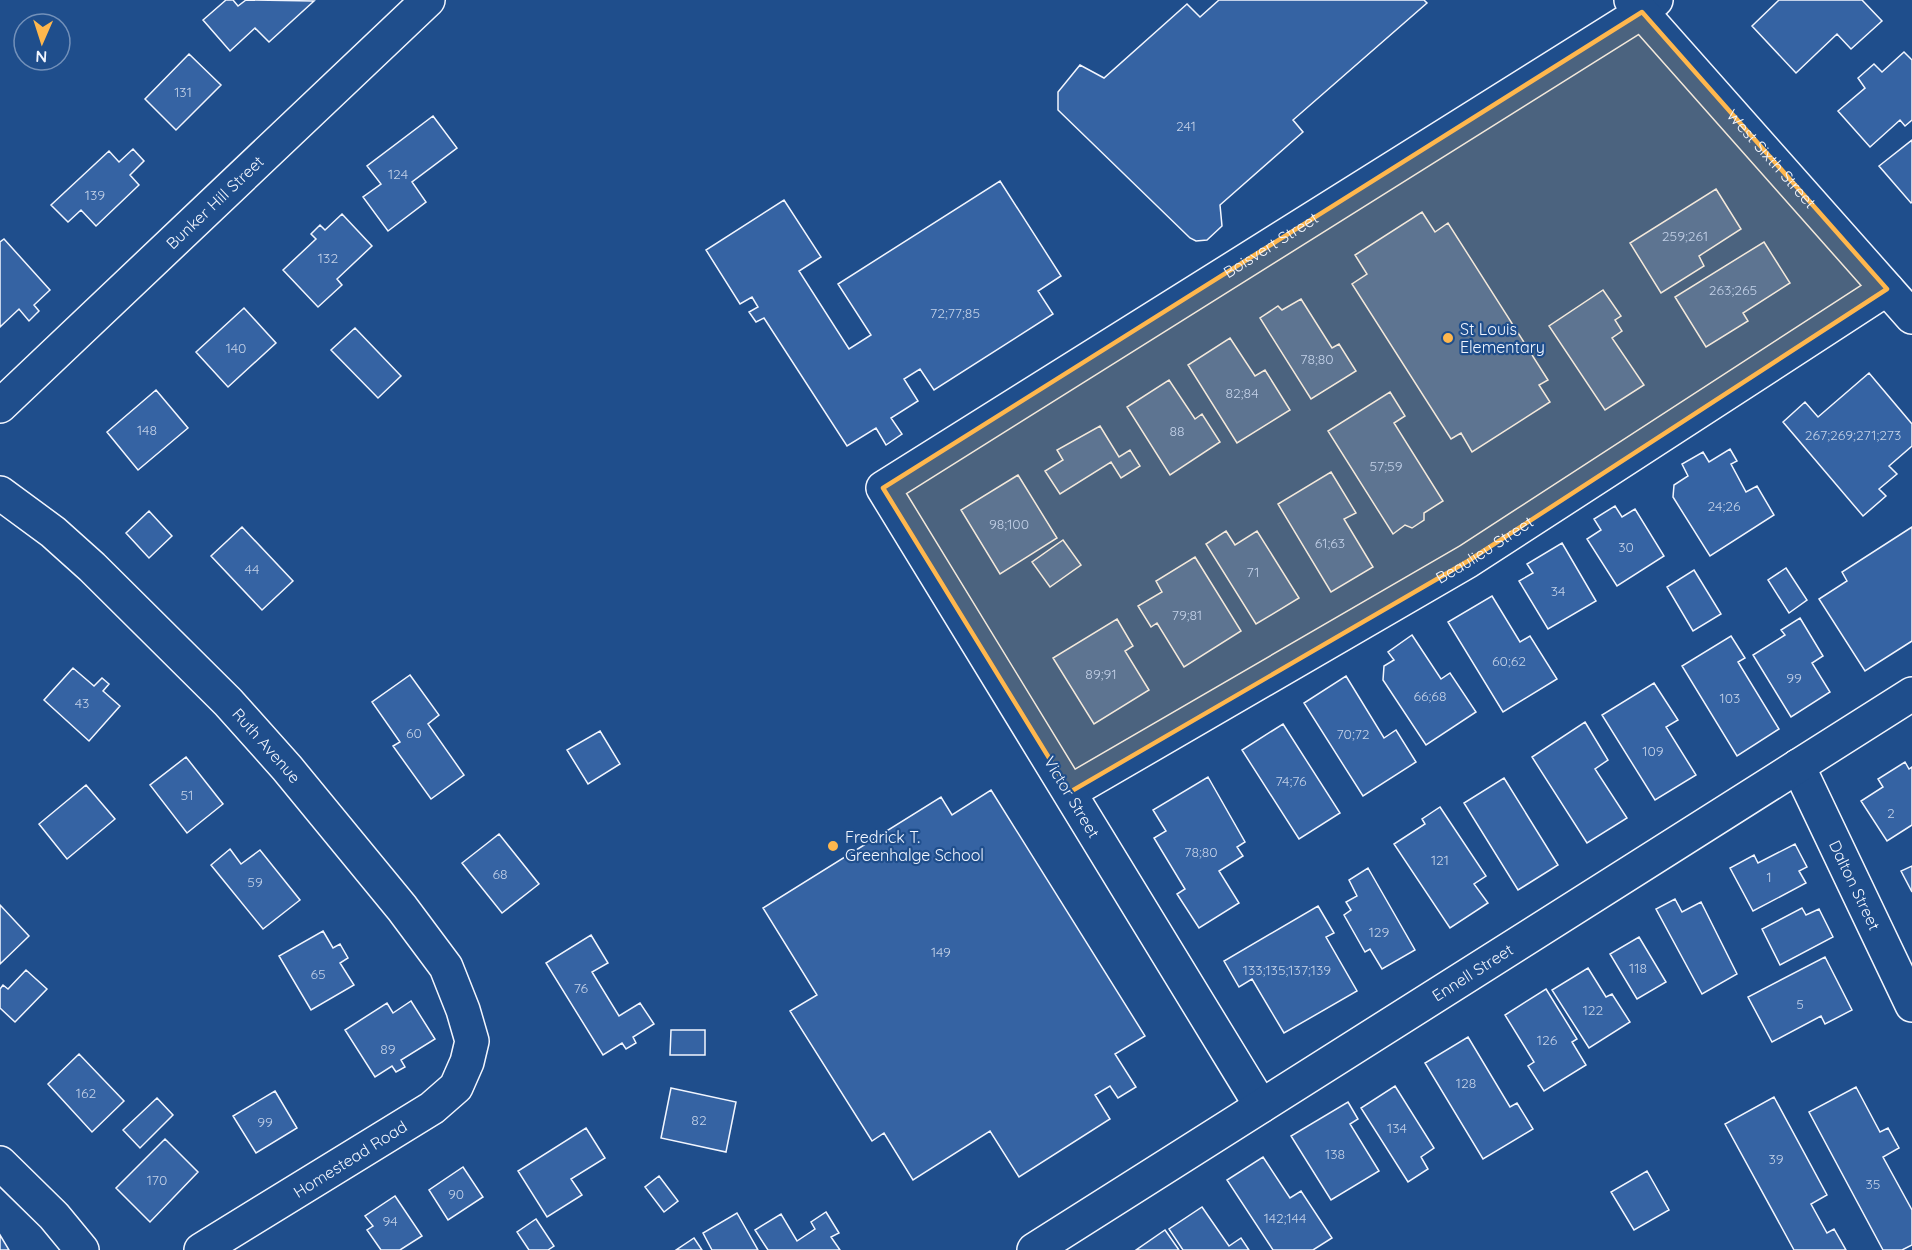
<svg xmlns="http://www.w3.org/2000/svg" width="1912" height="1250" font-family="Quicksand,sans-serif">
	<rect width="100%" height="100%" fill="#1f4e8c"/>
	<path fill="#3563a3" stroke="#f2f6ff" stroke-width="1.5" d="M226,0H233L238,6L246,0L314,1L269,42L255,28L230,51L203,20Z
		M1219,0H1424L1427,3L1293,120L1303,132L1220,205L1222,226L1207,240L1196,241L1190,238L1058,110V92L1080,65L1104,78L1187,4L1200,17Z
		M1779,0H1862L1882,21L1851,49L1837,34L1796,73L1752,26Z
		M1904,52L1912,60V120L1905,126L1900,120L1870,147L1838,111L1865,88L1858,78L1874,64L1882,72Z
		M189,54L221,85L176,130L145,99Z
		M433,116L457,148L412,182L426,202L388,231L363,197L381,184L367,166Z
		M1912,140V202L1911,203L1879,166Z
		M133,149L144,161L130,175L139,185L96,226L81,210L68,222L51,205L109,151L119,162Z
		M1000,181L1061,276L1038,291L1053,314L934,390L920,369L904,379L918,401L891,418L902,434L886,445L876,428L847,446L764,318L756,322L749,312L758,307L752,297L740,304L706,250L784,200L821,257L799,271L849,349L871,335L838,284Z
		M1716,189L1741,229L1699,256L1704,266L1661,293L1630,243Z
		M1422,212L1435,232L1448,223L1548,380L1539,385L1550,402L1472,452L1461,433L1451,439L1352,284L1367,274L1355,255Z
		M342,214L372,246L337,279L342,285L318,307L283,270L316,239L311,234L320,225L325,230Z
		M4,239L50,290L34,305L39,311L29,321L19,309L0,327V242Z
		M1764,242L1790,283L1743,313L1748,321L1706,347L1675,297Z
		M1603,290L1621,316L1615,320L1622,331L1612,338L1644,385L1605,410L1549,326Z
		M1301,299L1332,348L1339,344L1356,371L1311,399L1260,318L1278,306L1282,310Z
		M244,308L276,343L228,387L196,352Z
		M355,328L401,376L378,398L331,350Z
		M1230,338L1255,376L1265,370L1290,410L1237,443L1188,365Z
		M1869,373L1912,424V446L1889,466L1897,474L1879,489L1886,496L1863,516L1783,422L1805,402L1818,417Z
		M1169,380L1195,419L1202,414L1220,442L1170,475L1127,407Z
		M156,390L188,428L138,470L107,432Z
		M1390,392L1405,416L1394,423L1443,501L1424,513V520L1412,528L1405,525L1393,534L1328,431Z
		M1100,426L1119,457L1130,450L1140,466L1121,478L1111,462L1060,494L1045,471L1063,460L1057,450Z
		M1730,449L1737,461L1731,464L1746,492L1757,486L1774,515L1710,556L1673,497L1674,485L1688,476L1682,464L1703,452L1709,462Z
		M1331,472L1356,513L1344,519L1373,567L1331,592L1278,504Z
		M1018,475L1057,538L1000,574L961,510Z
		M1615,506L1622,517L1635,509L1664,556L1617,586L1587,539L1601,530L1594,519Z
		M149,511L172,536L149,558L126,533Z
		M242,527L293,581L262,610L211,556Z
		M1912,527V641L1865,671L1819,599L1847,581L1842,572Z
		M1226,531L1235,545L1257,531L1299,598L1256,624L1206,544Z
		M1063,540L1081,565L1050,587L1032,562Z
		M1562,543L1596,601L1548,629L1519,581L1533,573L1527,564Z
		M1195,557L1241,631L1184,667L1157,623L1151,627L1138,606L1162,592L1156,581Z
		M1786,568L1807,600L1789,613L1768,580Z
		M1694,570L1721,614L1693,631L1667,587Z
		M1492,596L1520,642L1530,636L1557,679L1503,712L1448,622Z
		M1800,618L1823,656L1812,663L1830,692L1791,717L1753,655L1785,635L1781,630Z
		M1117,619L1133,646L1125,651L1149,690L1094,724L1053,658Z
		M1412,635L1441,679L1450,673L1476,712L1426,745L1383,680L1384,666L1394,660L1388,652Z
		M1731,636L1745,658L1738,662L1779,729L1737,756L1682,666Z
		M73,668L94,686L102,678L109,684L103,691L120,706L89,741L44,700Z
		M410,675L439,715L428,724L464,775L431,799L393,746L400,742L372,702Z
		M1346,676L1384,738L1396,730L1416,762L1363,796L1304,703Z
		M1654,683L1678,720L1666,727L1696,775L1655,800L1602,715Z
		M1585,722L1608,760L1595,769L1627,818L1587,843L1532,757Z
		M1283,724L1340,813L1299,839L1242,750Z
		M600,731L620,764L588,784L567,750Z
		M186,757L223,804L187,833L150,785Z
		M1905,762L1909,769L1912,767V825L1887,841L1861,801L1883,787L1878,779Z
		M1208,777L1245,842L1237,847L1243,856L1219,871L1239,903L1199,928L1177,894L1185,889L1154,838L1166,831L1153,810Z
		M1504,778L1558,865L1518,890L1464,803Z
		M86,785L115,819L67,859L39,824Z
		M991,790L1145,1036L1115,1054L1136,1087L1118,1098L1110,1086L1095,1095L1110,1119L1019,1177L990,1131L913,1180L884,1133L872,1141L790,1011L817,995L763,908L941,797L952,815Z
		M1440,807L1486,876L1474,884L1488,903L1450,928L1394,844L1425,824L1422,819Z
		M499,834L539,884L502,913L462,863Z
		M1795,844L1807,867L1799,871L1806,883L1753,911L1730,868L1754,855L1758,863Z
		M230,849L241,864L260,850L300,900L263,929L211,865Z
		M1912,866V892L1901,871Z
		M1368,868L1415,950L1382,969L1370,949L1365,952L1344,915L1351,910L1346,902L1357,896L1349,880Z
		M1675,899L1682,912L1701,902L1737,974L1702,994L1656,909Z
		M0,905L29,936L0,964Z
		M1318,906L1334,933L1326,937L1357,991L1284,1033L1252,979L1239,987L1224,961Z
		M1802,908L1806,915L1819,909L1833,937L1780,965L1762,929Z
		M323,931L333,948L340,944L348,958L340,963L354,985L311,1010L279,956Z
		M591,935L608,963L592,972L619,1016L640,1003L654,1024L633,1037L636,1043L626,1049L622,1043L603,1055L546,963Z
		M1639,937L1666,982L1637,999L1610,954Z
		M1825,957L1852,1010L1825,1024L1821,1016L1772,1042L1748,997Z
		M1588,968L1606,997L1612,994L1630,1022L1589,1048L1552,990Z
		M26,970L47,989L15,1022L0,1008V989L3,985L8,989Z
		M1546,989L1577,1039L1572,1042L1586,1065L1544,1091L1528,1066L1534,1062L1505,1015Z
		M411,1001L435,1039L401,1060L405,1067L396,1072L392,1066L375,1077L345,1030L387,1003L393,1013Z
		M671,1030H705V1055H670Z
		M1468,1037L1510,1107L1517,1103L1533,1129L1483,1159L1425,1063Z
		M79,1054L124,1101L92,1132L48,1084Z
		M1395,1086L1434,1148L1421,1157L1428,1169L1408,1182L1361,1108Z
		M1856,1087L1880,1132L1888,1128L1899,1148L1883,1157L1912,1210V1245L1902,1250H1883L1809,1112Z
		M671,1088L736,1102L726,1152L661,1138Z
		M275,1091L297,1128L256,1153L233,1116Z
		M1774,1097L1827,1195L1811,1204L1827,1233L1834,1229L1846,1250H1794L1725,1124Z
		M157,1098L173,1115L140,1148L123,1130Z
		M1348,1102L1358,1119L1350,1124L1379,1171L1331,1200L1291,1136Z
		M586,1128L605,1158L571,1179L582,1195L547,1217L518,1171Z
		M165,1139L198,1172L150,1222L116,1188Z
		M1263,1157L1290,1198L1301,1191L1332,1238L1313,1250H1273L1227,1180Z
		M463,1167L483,1197L448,1220L429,1190Z
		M1647,1171L1669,1210L1634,1230L1611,1192Z
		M659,1176L678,1201L664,1212L645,1187Z
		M395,1196L422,1236L400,1250H381L367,1230L373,1226L365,1216Z
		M1202,1207L1229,1246L1241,1238L1249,1250H1183L1169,1229Z
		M826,1212L839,1233L831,1237L840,1250H768L755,1230L781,1214L797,1241L815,1229L811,1222Z
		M737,1213L758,1250H712L703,1233Z
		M536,1219L554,1246L548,1250H529L517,1232Z
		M1165,1230L1179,1250H1136Z
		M0,1235L9,1250H0Z
		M694,1238L702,1250H676Z"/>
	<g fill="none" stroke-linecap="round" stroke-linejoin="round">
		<defs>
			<g id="minor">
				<path id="s1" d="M0,406L428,0"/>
				<path id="s2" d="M0,493L53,532L92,567L228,702L287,768L402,908L446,967L463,1010L472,1041L467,1062L456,1087L432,1108L201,1250"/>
				<path id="s3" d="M1798,766L1912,1005"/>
				<path id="s4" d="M1070,792L1468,561L1887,289"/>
				<path id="s5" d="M1261,1106L883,488L1642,12L1656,0"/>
				<path id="s6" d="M1034,1250L1912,694"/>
			</g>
			<path id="tertiary" d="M0,1163L54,1216L82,1250"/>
			<g id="secondary">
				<path id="s7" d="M1631,0L1912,317"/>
			</g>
		</defs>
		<use href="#minor" stroke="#f2f6ff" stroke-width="36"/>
		<use href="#tertiary" stroke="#f2f6ff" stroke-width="36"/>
		<use href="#secondary" stroke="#f2f6ff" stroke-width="36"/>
		<use href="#minor" stroke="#1f4e8c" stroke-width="33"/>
		<use href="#tertiary" stroke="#1f4e8c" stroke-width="33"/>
		<use href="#secondary" stroke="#1f4e8c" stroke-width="33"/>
	</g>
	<path fill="#ffb74d" fill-opacity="0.2" stroke="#ffb74d" stroke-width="4.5" stroke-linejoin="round" d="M1642,12L1887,289L1468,561L1070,792L883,488Z"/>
	<g fill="#ffb74d" stroke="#1f4e8c" stroke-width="2">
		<circle cx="1448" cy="338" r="6"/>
		<circle cx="833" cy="846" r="6"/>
	</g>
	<g text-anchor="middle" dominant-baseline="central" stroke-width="4.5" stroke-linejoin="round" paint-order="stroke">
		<g font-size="14" fill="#c3d1e8">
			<text x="183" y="92">131</text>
			<text x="1186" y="126">241</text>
			<text x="398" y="174">124</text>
			<text x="95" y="195">139</text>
			<text x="1685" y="236">259;261</text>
			<text x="328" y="258">132</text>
			<text x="1733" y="290">263;265</text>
			<text x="955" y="313">72;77;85</text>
			<text x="236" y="348">140</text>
			<text x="1317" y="359">78;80</text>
			<text x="1242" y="393">82;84</text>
			<text x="147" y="430">148</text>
			<text x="1177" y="431">88</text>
			<text x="1853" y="435">267;269;271;273</text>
			<text x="1386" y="466">57;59</text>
			<text x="1724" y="506">24;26</text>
			<text x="1009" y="524">98;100</text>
			<text x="1330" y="543">61;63</text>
			<text x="1626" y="547">30</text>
			<text x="252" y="569">44</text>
			<text x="1253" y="572">71</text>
			<text x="1558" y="591">34</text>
			<text x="1187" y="615">79;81</text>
			<text x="1509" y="661">60;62</text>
			<text x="1101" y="674">89;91</text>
			<text x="1794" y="678">99</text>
			<text x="1430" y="696">66;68</text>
			<text x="1730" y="698">103</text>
			<text x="82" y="703">43</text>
			<text x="414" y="733">60</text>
			<text x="1353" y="734">70;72</text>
			<text x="1653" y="751">109</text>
			<text x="1291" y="781">74;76</text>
			<text x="187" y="795">51</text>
			<text x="1891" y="813">2</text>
			<text x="1201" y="852">78;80</text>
			<text x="1440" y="860">121</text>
			<text x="500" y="874">68</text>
			<text x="1769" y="877">1</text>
			<text x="255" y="882">59</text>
			<text x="1379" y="932">129</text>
			<text x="941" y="952">149</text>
			<text x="1638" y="968">118</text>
			<text x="1287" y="970">133;135;137;139</text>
			<text x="318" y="974">65</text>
			<text x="581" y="988">76</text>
			<text x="1800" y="1004">5</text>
			<text x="1593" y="1010">122</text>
			<text x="1547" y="1040">126</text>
			<text x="388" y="1049">89</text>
			<text x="1466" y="1083">128</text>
			<text x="86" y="1093">162</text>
			<text x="699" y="1120">82</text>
			<text x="265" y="1122">99</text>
			<text x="1397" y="1128">134</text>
			<text x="1335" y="1154">138</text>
			<text x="1776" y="1159">39</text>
			<text x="157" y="1180">170</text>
			<text x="1873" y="1184">35</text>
			<text x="456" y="1194">90</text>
			<text x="1285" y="1218">142;144</text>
			<text x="390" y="1221">94</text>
		</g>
		<g font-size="16" fill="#f2f6ff" stroke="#1f4e8c">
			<text stroke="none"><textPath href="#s7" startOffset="212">West Sixth Street</textPath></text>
			<text stroke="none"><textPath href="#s1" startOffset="296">Bunker Hill Street</textPath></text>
			<text stroke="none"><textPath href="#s5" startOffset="1182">Boisvert Street</textPath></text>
			<text stroke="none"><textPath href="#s4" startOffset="480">Beaulieu Street</textPath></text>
			<text stroke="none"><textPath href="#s2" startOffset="368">Ruth Avenue</textPath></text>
			<text transform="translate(1072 797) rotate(59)">Victor Street</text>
			<text stroke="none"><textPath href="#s3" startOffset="132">Dalton Street</textPath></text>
			<text stroke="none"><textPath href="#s6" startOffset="519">Ennell Street</textPath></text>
			<text transform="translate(350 1159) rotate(-32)">Homestead Road</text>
		</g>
		<g font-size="16" fill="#f2f6ff" stroke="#1f4e8c" text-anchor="start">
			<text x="1460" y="329">St Louis<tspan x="1460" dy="18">Elementary</tspan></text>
			<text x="845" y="837">Fredrick T.<tspan x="845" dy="18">Greenhalge School</tspan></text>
		</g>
	</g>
	<g transform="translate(42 42) rotate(183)"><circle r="28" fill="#1f4e8c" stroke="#7391ba" stroke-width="1.5"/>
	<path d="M0-4.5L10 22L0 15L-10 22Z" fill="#ffb74d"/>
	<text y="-9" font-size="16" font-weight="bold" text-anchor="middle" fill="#f2f6ff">N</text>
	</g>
</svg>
